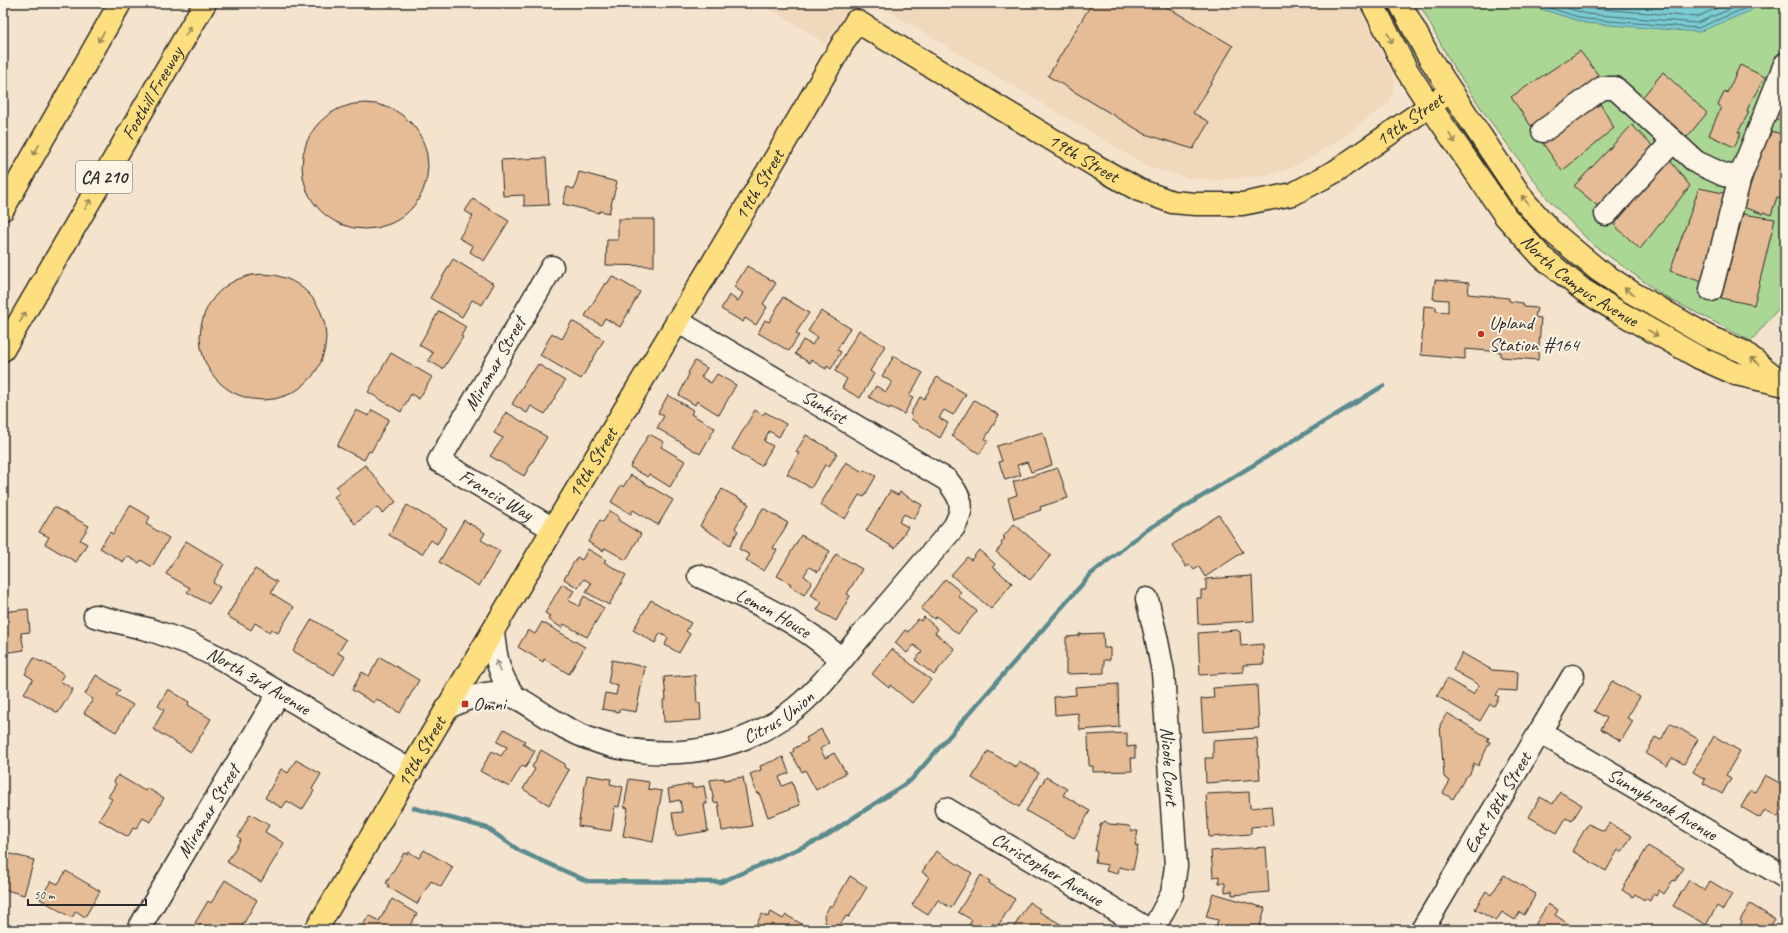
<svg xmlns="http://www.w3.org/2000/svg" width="1788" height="933" font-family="Caveat,sans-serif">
	<rect width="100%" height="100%" fill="#f5e4cd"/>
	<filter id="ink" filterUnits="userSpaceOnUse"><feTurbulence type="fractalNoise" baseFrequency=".025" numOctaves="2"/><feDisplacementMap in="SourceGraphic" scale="8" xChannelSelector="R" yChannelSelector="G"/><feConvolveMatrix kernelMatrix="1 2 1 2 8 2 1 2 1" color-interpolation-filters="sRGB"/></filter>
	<g filter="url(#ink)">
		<path fill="#f0d8bc" d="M761,3H1358L1364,18L1395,79L1390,102L1344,136L1314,156L1289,169L1269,175L1219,180L1189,178L1150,168L883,8L872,5H855L846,12L825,43Z"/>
		<path fill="#abd795" stroke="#6b8160" d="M1419,3H1785V298L1784,302L1751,341L1664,296L1592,244L1548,199L1485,114L1451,63Z"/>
		<path fill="#7acbd2" stroke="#5a8b8f" d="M1528,3H1759L1750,11L1699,32L1585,23L1532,6Z"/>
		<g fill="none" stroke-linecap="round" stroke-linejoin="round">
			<path stroke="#4b6b6e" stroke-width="1" d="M1534,3L1585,19L1698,28L1748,7L1752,3
				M1551,3L1587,14L1697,23L1745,3
				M1571,3L1588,8L1696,17L1729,3"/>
			<path stroke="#5a8b8f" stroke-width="4.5" d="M414,808L487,828L520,851L587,881L721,882L821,839L911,780L1091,574L1145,531L1383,386"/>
		</g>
		<path fill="#e5bc95" stroke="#2b2b2b" d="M1092,3H1160L1233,46L1193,113L1209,122L1193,149L1145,134L1048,76Z
			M1580,51L1599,76L1531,126L1511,97Z
			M1740,65L1765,77L1750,103L1747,111L1749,112L1738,132L1741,133L1734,147L1709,135L1721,107L1718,105L1725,91L1727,93Z
			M1663,72L1707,113L1687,137L1642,98Z
			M1785,90V124L1770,115Z
			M1598,100L1614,128L1562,171L1542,142Z
			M302 166a63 63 0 1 1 126 0a63 63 0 1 1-126 0Z
			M1632,125L1655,149L1600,208L1574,186Z
			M1771,131L1785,135V185L1781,198L1777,197L1771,215L1763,212V214L1743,207L1755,171H1753L1763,134L1770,136Z
			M546,158L549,205L524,206V195L503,196L501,160Z
			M1669,159L1690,186L1640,249L1614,225Z
			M579,172L617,182L609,213L600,211L599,213L563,204L567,187L574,189Z
			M1699,188L1728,194L1702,282L1670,271Z
			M473,199L509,221L484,261L470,252L473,246L459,238L473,216L465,211Z
			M1743,214L1775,219L1754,305L1721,298Z
			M618,219H654V266L606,265L607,240H618Z
			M453,259L494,284L482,305L472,300L462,317L430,298Z
			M747,266L776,283L763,304L767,307L756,325L745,318L743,322L721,309L729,295L738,301L743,293L734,287Z
			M200 337a63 63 0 1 1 126 0a63 63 0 1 1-126 0Z
			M612,276L640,292L620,327L605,318L601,325L585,316L605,283L607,284Z
			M1435,280L1469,283L1468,294L1509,298V301L1523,303L1524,307L1537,308L1535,317L1541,318L1538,360L1501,357V352L1465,349V359L1421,355L1424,306L1436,307V311L1448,312V300L1433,299Z
			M783,297L809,313L796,333L799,335L789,351L758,333L765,320L769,322Z
			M439,311L466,327L461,336L463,337L443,369L428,360L433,353L419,345Z
			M821,311L850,328L837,350L841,352L831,369L827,366L826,369L811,360L810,363L795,354L803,340L812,345L817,337L808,331Z
			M572,321L604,340L581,379L540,355L552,333L562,339Z
			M859,330L885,346L870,371L874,374L860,398L842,388L847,379L835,371Z
			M391,353L432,377L419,399L411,394L401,412L368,392Z
			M894,356L923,373L909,396L913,398L904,414L890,407L889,409L869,397L876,386L886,392L892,382L882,376Z
			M695,361L707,368L701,377L711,383L717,374L736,385L719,415L697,401L695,405L679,395L689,374L688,373Z
			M538,364L565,381L545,414L531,406L527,413L512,404L531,372L532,373Z
			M937,377L966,394L953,415L944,410L939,418L948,423L940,438L911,419L913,416L910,414L920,397L924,399Z
			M668,395L693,410L691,414L715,428L700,454L657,428L664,416L658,413Z
			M974,400L999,415L985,439L988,440L980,454L952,436Z
			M356,410L369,416L372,410L389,419L371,452L369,451L364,460L337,446Z
			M755,410L763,415L765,412L786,424L779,437L769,431L764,441L773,446L761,466L732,449Z
			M506,412L547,437L524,476L490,456L503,438L494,433Z
			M1043,432L1052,465L1031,472L1027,462L1017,465L1021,475L1005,480L999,462L1002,461L997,446Z
			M649,434L664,442L661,447L685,461L670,487L649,474L648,477L630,467Z
			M806,435L837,453L829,467L825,465L811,488L787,474L799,453L796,452Z
			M846,462L863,472L864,470L876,476L864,497L859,495L845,519L820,505Z
			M365,465L396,502L382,513L377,507L355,524L334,497L340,492L336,487Z
			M1058,468L1068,498L1040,507L1041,510L1014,519L1008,498L1017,495L1013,482Z
			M631,475L673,500L658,525L633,510L631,514L611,502L621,485L623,487Z
			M722,489L749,504L735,528L738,531L730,545L700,526Z
			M890,491L898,495L900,492L922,505L914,519L904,514L899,522L908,527L895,548L866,531Z
			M130,505L150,517L146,524L169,538L152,567L141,560L139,563L127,556L123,562L100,548L110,532L113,534Z
			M407,505L447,528L437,544L431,540L422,554L389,535Z
			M54,507L89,526L80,540L87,544L76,562L45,544L49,537L39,532Z
			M763,508L788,523L773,548L777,550L764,571L746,560L750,555L739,549Z
			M610,511L619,517L618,520L641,534L626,560L605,548L603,551L588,542L600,520L603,522Z
			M1219,515L1243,552L1205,577L1199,567L1194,570L1190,565L1186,567L1172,545Z
			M464,520L485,533L481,540L500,551L479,586L439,562Z
			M1014,524L1051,555L1030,580L996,552L1002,545L1001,543L1005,538L1003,537Z
			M801,535L830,551L818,572L809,567L804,576L812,582L804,595L790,586L791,584L777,576Z
			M186,541L224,564L213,583L220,587L209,604L187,592L190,588L166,574Z
			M588,549L606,560L604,562L626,575L609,605L586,592L591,583L584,579L578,588L564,579L577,557L582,560Z
			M979,550L995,564L993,567L1012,583L991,609L951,575L967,557L971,560Z
			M836,554L862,569L847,594L850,596L836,621L817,610L822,602L811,595Z
			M255,569L277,582L271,593L294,607L278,633L271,629L269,632L255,623L251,630L227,616Z
			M1252,576L1254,621L1198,624L1197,598H1201V590H1206V579Z
			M945,579L961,592L958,596L977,611L958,634L936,616L934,619L921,609Z
			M562,584L574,591L568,600L579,606L584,596L604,608L587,637L564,624L562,628L548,619L550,616L545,613Z
			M651,600L691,623L686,631L690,634L679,653L665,645L668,638L660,633L655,643L633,630Z
			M28,609L30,632L21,633L24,650L3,653V612Z
			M924,617L938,629L935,633L955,649L934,675L915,660L922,652L914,645L907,653L895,643L905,630L908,632L918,619L921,621Z
			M312,619L346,640L338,653L345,657L334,675L293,651Z
			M542,622L585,647L569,674L544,659L543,662L518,647L528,630L535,634Z
			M1237,630L1240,632L1241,646L1263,644L1264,664L1243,665V672L1200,675L1198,633Z
			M1103,633L1104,648H1110V660H1104V673L1066,674V637L1079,636V634Z
			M892,649L931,680L912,703L890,685L889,688L872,674Z
			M1462,653L1492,670L1518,672L1517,691L1499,690L1496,695L1499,697L1494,706L1490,704L1480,721L1437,696L1447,679L1473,694L1479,685L1453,670Z
			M380,657L419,680L400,713L376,699L374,703L352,690L362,672L369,676Z
			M34,658L41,662L42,661L64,674L60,681L73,689L58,713L24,693L33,679L25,674Z
			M612,660L645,667L636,712L619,709V712L602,709L605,693L616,695L618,685L608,683Z
			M96,675L120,690L116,695L133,705L116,732L84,713L93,699L85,694Z
			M695,675L697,703H700L701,720L664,722L663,700H666L664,677Z
			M1612,681L1640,697L1627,718L1633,721L1621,741L1601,729L1607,718L1594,711Z
			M1118,684L1119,727L1080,730L1078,713L1055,715L1054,697L1076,695L1075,687Z
			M1257,685L1259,728L1203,732L1201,699L1214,698L1213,688Z
			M168,689L189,702L188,705L211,719L191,752L153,729L164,710L158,706Z
			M1447,713L1489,738L1487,741L1490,742L1478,766L1474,763L1470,774L1465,778L1453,799L1443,793L1450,781L1444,777L1440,725Z
			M1670,723L1698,739L1684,764L1672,758L1667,766L1646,754L1655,737L1661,740Z
			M504,729L525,741L523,744L535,751L525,768L522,765L509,787L480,771L492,751L501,756L507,747L497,742Z
			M821,729L829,743L820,749L825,758L834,753L846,773L816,790L805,770L802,772L791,753L794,751L793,749L808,741L806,738Z
			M1127,733V747L1135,746V758H1131L1132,771L1093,772V766H1089L1088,735Z
			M1714,736L1740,751L1726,775L1731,778L1722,794L1703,783L1705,779L1693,772Z
			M1257,738L1260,779L1206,783L1205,758H1213V741Z
			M541,750L565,764L564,767L569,770L549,805L523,789L535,769L532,767Z
			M988,751L1016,767L1019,761L1039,773L1019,807L972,778Z
			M783,757L789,773L779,777L782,786L792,782L800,805L768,817L759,793L757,794L750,774L761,770L760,766Z
			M296,760L321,774L312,789L314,791L302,810L287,801L282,808L265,798L281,769L288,773Z
			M118,775L145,791L147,788L164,798L150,822L143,818L136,829L133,828L128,837L99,820L112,799L108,797L116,784L114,782Z
			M587,775L611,779L610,784L623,787L619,807L615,806L611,831L578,826Z
			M1765,775L1785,786V805L1778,817L1765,810L1760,818L1741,807L1751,790L1755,792Z
			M743,777L752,826L722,831L718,802L714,803L710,780L724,778V780Z
			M1046,777L1067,789L1063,795L1090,811L1074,838L1026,811Z
			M629,779L649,782L648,789L662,791L653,842L623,836L628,808L624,807Z
			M692,784V788L704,786L707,804H704L708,831L676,836L672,813L682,812L680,800L670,802L668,789Z
			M1249,792L1250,808L1271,806L1273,825L1251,827V834L1209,837L1206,794Z
			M1560,792L1582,805L1572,821L1566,818L1557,833L1529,817L1540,797L1553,804Z
			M250,814L269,825L265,832L284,843L261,882L227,862L241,839L238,837Z
			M1105,821L1109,824L1129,826L1132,831H1138L1135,845L1138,846L1133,870L1119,867L1118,874L1106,871L1108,865L1095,863L1097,852L1095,851L1100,825Z
			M1609,823L1632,836L1622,852L1618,850L1606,871L1572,851L1588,824L1604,831Z
			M1648,846L1684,868L1675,881L1673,880L1664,894L1659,890L1656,896L1653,894L1650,901L1645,898L1644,900L1635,894L1633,897L1622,890Z
			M1266,847L1269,892L1232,895V891L1225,892V883H1219V876L1213,877L1211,851Z
			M424,850L453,867L441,887L431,881L417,904L388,887L389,885L386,883L404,853L407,854L409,852L419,858Z
			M936,851L972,873L951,908L938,900L928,915L912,905L929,877L922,872Z
			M3,852L34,860L24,895L3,889Z
			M66,871L100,891L85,917L76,911L72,918L40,899L51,881L58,884Z
			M981,875L990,881L989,883L1015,899L998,926L992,923L987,930H966L972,920L958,912Z
			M1504,875L1536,894L1524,915L1520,912L1515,920L1502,912L1496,921L1475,909L1486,891L1491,895Z
			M850,876L867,887L849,917L846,916L840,925L832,927L825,922L824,916L830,905L832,907Z
			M225,880L257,900L240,930H221L216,927L214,930H206L195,923L208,901L211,903Z
			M1689,880L1705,891L1710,881L1732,894L1723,910L1717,906L1706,925L1673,906Z
			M1213,893L1265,908L1259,930H1215L1218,920L1206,917Z
			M392,899L417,914L407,930H360L369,915L379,921Z
			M1029,902L1040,909L1038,911L1064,926L1061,930H1012Z
			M1548,904L1558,910L1555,915L1578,930H1532Z
			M1750,904L1775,919L1768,930H1737L1742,922L1740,920Z
			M771,912L783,919L786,915L805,926L806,930H753L762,914L768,917Z"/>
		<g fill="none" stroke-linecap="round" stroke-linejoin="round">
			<defs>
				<g id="minor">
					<path d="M1543,131L1602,88H1615L1696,162L1724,175L1740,177L1785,64"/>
					<path d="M1606,214L1673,141"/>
					<path id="s1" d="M552,267L439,461L553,529"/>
					<path d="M1711,290L1740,177"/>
					<path id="s2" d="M699,576C736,593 774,610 808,633C820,641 831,651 842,659"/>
					<path id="s3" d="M1147,599L1156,636L1163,672L1176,866L1172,894L1153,930"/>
					<path id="s4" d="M95,616L151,630L191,644L222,659L411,771"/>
					<path d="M493,631C495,656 499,676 514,696"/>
					<path id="s5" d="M449,707C509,677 516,700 566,728C635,765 725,760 788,714C817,693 838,664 860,637C892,600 923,563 954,527C966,506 961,498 947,480L677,321"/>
					<path id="s6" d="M1540,732L1785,877"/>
					<path id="s7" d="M946,809L1149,930"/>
					<path id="s8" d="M138,930L279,693"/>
					<path id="s9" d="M1422,930L1573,676"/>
				</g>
				<g id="major">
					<path id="s10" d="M1372,3L1406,69L1430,106L1506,217L1542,257L1583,290L1617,311L1698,357L1736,374L1785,385"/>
					<path d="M1400,3L1429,57L1476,129L1525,202L1550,230L1598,270L1631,292L1707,336L1744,352L1781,382"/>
					<path id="s11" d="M316,930L553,529L775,159L856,21L1096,166L1139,190L1172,202L1195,204H1242L1293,194L1336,171L1451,91"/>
				</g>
				<g id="highway">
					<path d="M3,209L120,3"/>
					<path id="s12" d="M3,350L205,3"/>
				</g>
			</defs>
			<use href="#minor" stroke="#2b2b2b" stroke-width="25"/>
			<use href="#major" stroke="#2b2b2b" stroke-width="25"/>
			<use href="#highway" stroke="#2b2b2b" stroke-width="25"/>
			<use href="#minor" stroke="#fcf5e5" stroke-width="22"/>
			<use href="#major" stroke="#fedf80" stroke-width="22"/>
			<use href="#highway" stroke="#fedf80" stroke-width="22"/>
		</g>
		<defs><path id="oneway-shaft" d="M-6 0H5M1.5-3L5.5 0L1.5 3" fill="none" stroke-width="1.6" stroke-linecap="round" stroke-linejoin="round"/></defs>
		<g stroke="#948556">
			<use href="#oneway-shaft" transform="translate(188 31) rotate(-60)"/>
			<use href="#oneway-shaft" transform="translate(101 37) rotate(120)"/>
			<use href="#oneway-shaft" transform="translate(1390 38) rotate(62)"/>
			<use href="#oneway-shaft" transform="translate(1452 138) rotate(56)"/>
			<use href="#oneway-shaft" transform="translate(36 150) rotate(120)"/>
			<use href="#oneway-shaft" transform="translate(1525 200) rotate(-127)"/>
			<use href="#oneway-shaft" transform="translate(88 204) rotate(-60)"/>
			<use href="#oneway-shaft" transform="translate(1629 291) rotate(-147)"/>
			<use href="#oneway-shaft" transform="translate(23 317) rotate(-60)"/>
			<use href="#oneway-shaft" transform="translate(1653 333) rotate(30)"/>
			<use href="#oneway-shaft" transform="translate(1755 361) rotate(-141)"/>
		</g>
		<use stroke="#949088" href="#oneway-shaft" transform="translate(498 666) rotate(-107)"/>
	</g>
	<g fill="#c8321e" stroke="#fcf5e5" stroke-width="1.5">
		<circle cx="1481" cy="334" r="4"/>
		<rect x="461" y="700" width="8" height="8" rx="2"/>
	</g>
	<g text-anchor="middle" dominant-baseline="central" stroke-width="4" stroke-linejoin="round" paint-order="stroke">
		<rect fill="#fcf5e5" stroke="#6a6863" stroke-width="1" x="76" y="161" width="56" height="32" rx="3"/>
		<g font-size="18" font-weight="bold" fill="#2b2b2b">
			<text x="104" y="177">CA 210</text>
		</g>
		<g font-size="19" fill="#2b2b2b" stroke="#fcf5e5">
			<text stroke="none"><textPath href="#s12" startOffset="297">Foothill Freeway</textPath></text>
			<text stroke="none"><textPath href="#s11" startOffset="1683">19th Street</textPath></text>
			<text stroke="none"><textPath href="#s11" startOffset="1323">19th Street</textPath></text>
			<text stroke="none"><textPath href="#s11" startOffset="867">19th Street</textPath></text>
			<text stroke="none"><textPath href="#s10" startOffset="351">North Campus Avenue</textPath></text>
			<text transform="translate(495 364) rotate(-60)">Miramar Street</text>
			<text transform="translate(824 407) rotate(31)">Sunkist</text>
			<text stroke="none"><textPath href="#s11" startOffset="543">19th Street</textPath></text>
			<text stroke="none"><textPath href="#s1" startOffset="291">Francis Way</textPath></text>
			<text stroke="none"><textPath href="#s2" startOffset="83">Lemon House</textPath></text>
			<text stroke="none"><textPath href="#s4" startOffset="177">North 3rd Avenue</textPath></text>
			<text stroke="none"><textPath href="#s5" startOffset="353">Citrus Union</textPath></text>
			<text stroke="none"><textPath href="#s11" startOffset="207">19th Street</textPath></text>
			<text stroke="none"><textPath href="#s3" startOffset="169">Nicole Court</textPath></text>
			<text stroke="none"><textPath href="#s9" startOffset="148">East 18th Street</textPath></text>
			<text stroke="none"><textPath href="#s6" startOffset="142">Sunnybrook Avenue</textPath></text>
			<text stroke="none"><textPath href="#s8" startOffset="138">Miramar Street</textPath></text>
			<text stroke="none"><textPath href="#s7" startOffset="118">Christopher Avenue</textPath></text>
		</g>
		<g font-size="19" fill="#2b2b2b" stroke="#fcf5e5" text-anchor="start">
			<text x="1489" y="323">Upland<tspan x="1489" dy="22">Station #164</tspan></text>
			<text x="473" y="704">Omni</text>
		</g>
	</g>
	<rect width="1788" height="933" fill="none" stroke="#fcf5e5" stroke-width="16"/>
	<rect x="8" y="8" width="1772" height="917" fill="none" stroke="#2b2b2b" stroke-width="1.5" filter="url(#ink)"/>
	<path d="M28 899v6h118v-6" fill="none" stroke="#2b2b2b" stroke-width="2"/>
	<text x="34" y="899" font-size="12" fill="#2b2b2b" stroke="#fcf5e5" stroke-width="3" paint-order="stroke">50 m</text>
</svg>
